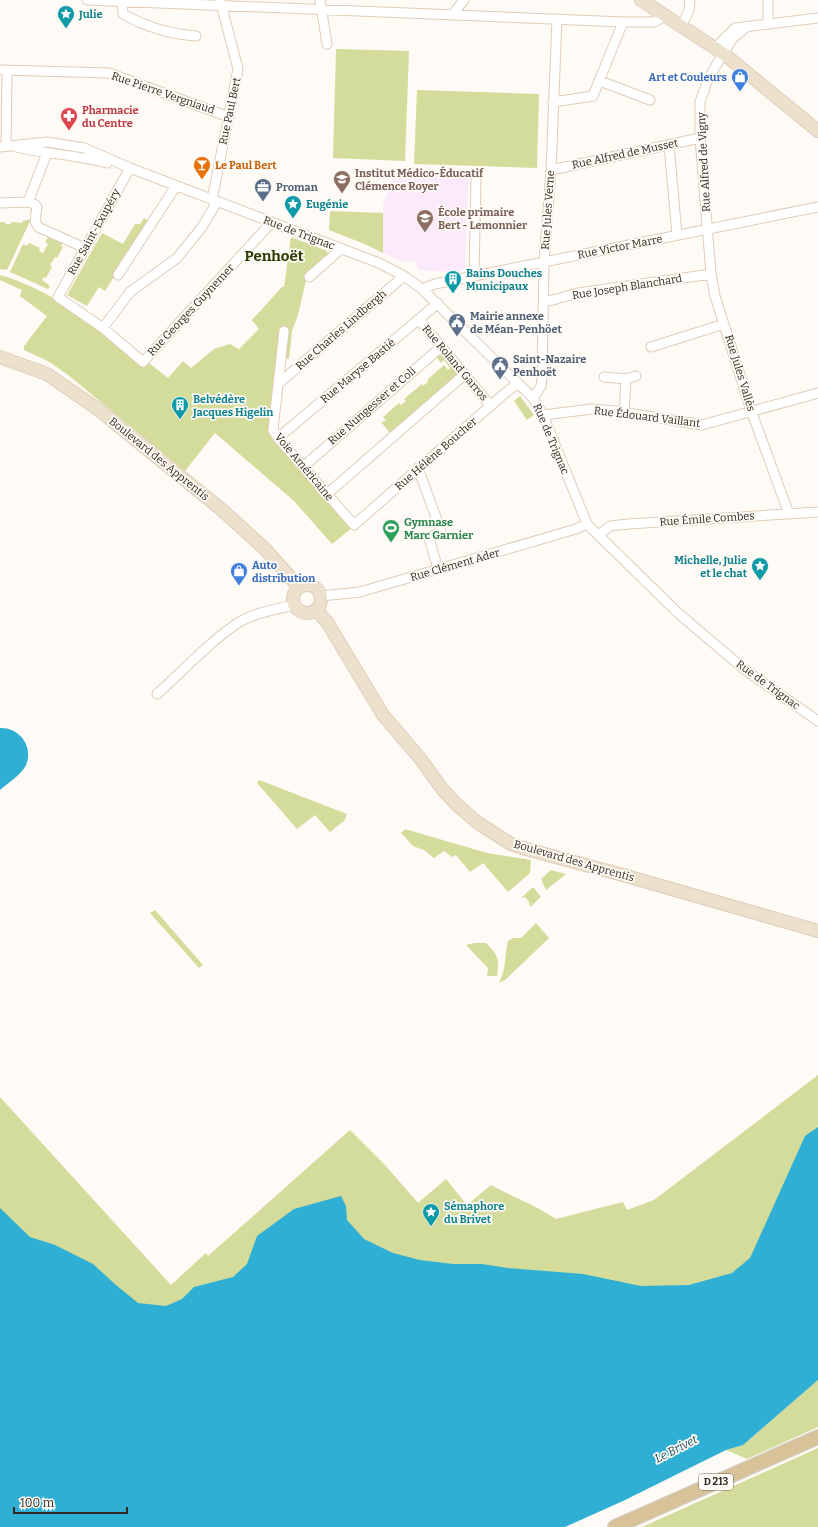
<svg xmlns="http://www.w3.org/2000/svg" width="818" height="1527" font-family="Bitter,serif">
	<rect width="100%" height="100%" fill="#fefaf5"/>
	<path fill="#fbeafc" d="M407,174L469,176L465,270L455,272L419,270L415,261H401L383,253V205L391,181L396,175Z"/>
	<path fill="#d3dc9a" d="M336,49L409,51L405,161L333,158Z
		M417,90L539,94L537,168L414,164Z
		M330,211L383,213V253L367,245L329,230Z
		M144,218L149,221L144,229L142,228L141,230L143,231L105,291L99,287L87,306L67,295L102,233L123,244L135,224H140Z
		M31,219L7,270L0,269V222H5L6,224H11V222L22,223L23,221Z
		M49,235L63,241L61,246L63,247L57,258L55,257L50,265L52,267L46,278L44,277L42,280L50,286L48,289L10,272L23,244L27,246L29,243L40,248L39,251L43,253L48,244L45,242Z
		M291,237L327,251L328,255L308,272L298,315L292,331L289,359L284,358L271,430L352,528L332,544L294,501L215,433L185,471L68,375L48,361L24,350V346L47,316L20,296L22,290L0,280V275C39,286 71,308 104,331C126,346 147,361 168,378L183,361L191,368L214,349L230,344L239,349L259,329L252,320L282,287H284Z
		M441,353L459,374L390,433L381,422L386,421L383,417L399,403L401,405L406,401L404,399L422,384L423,386L428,382L427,380L444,365L448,370L450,368L444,360L441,363L436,357Z
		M520,396L534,415L527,420L514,401Z
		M259,780L347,814L344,821L330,832L315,815L297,829L257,783Z
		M405,829L487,853L531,860L530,873L508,892L483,863L470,872L456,855L452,857L444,851L434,858L424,850L413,846L401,833Z
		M551,870L566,874L546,890L541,879Z
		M533,887L541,897L530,907L529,902L525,897L521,898Z
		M155,910L203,965L199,968L150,913Z
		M536,923L549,938L505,980L499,983C507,966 504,958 508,941L513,938H521Z
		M475,943H486C499,956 499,959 497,976H487L488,968L466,945Z
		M818,1075V1299L0,1527V1097L171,1285L206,1253L208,1256L350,1130L385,1165L418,1203L446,1179L467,1205L491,1185C512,1197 535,1205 556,1219L623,1202L627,1210L654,1200Z
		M818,1380V1427L747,1459L726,1450L743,1445Z
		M818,1448V1527H642Z"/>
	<path fill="#30afd4" d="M0,728C20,727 35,748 25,767C19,776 8,783 0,790Z
		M818,1127V1380L743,1445L726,1450L623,1501L565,1527H0V1208L30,1237L55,1245L93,1264L116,1285L138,1303L166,1306L182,1299L194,1287L233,1277L247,1264L257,1236L294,1209L341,1196L346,1206L347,1220L364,1239L393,1253L420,1260L453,1264H482L508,1268L583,1274L641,1286L689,1285L732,1273L750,1258L805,1136Z"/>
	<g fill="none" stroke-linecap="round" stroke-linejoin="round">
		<defs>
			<path id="minor" d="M87,0L623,22H654L667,15
				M320,0L327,44
				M768,0V24
				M122,1L123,14C146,27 169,34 196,36
				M452,15L464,0
				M682,25L689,10L690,0
				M745,28L732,39L708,79L700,102V138L711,274L715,296L752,413L789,514
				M716,47L735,28L818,18
				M0,70L109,73L229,117
				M600,81L650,100
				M553,102L593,96L623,22
				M669,145L677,235
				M6,146L7,71
				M0,147L47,142L84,148L130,168L379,263L404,276L422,289L533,398L543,415L587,524L678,613L744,669L818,721
				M16,147C46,154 77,155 107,163
				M130,168L58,297L103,328L143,362L272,222
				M551,170L700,138
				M212,200L238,69L220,0
				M28,202L34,204L37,207L35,221L38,227L85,248
				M0,203L28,202L47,153
				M118,275L176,186
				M474,276L476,178
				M309,277L341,249
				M422,289L435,284L474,276L818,207
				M544,301L553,300L578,293L711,274
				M419,320L490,405
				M103,328L130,292L177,258L202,227L217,202
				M284,331L273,430L278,438L354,525L504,394L518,383
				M651,347L724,324
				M604,377L626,379L636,376
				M278,384L404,276
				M533,398L541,386L542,378L544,262L551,170L557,19
				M624,413L626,379
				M543,415L592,409L616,411L702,425L818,393
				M278,438L438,303
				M304,466L441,347
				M418,468L441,531L429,538L438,569
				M327,494L464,375
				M599,535L610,526L629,524L818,512
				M321,596L360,592L576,529L587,524
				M157,694C182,672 213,638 241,621C257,612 277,609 294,605"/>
			<path id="secondary" d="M641,0L724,54L818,131
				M0,357L47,374L99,410L222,510L264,548L299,587
				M293 599a14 14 0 1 1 28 0a14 14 0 1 1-28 0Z
				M316,610L327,622L383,715L419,757L443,790L457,805L478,823L511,844L526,849L630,877L818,931"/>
			<path id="primary" d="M615,1527L818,1437"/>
		</defs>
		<use href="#minor" stroke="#e0ccb8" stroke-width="11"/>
		<use href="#secondary" stroke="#e0ccb8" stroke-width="14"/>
		<use href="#primary" stroke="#d6d4d3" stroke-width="16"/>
		<use href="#minor" stroke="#fff" stroke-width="9"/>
		<use href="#secondary" stroke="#ebe1cd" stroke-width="12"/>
		<use href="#primary" stroke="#d7c29a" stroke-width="14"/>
	</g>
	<defs>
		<symbol id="sight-pin" viewBox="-11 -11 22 30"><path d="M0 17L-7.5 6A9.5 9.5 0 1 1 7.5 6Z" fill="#0f9aa8" stroke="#fefaf5"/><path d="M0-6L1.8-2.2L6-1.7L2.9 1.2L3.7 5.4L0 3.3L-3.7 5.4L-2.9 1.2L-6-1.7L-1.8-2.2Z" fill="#fff"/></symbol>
		<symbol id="shop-pin" viewBox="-11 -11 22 30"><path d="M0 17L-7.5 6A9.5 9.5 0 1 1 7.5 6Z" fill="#3f7fe0" stroke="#fefaf5"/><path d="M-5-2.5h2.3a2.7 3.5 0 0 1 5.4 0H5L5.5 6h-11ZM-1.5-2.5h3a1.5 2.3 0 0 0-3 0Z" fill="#fff"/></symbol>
		<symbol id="pharmacy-pin" viewBox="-11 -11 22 30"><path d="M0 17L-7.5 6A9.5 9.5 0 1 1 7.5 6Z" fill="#e0444e" stroke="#fefaf5"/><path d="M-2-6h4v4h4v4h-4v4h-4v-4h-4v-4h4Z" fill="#fff"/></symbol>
		<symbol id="bar-pin" viewBox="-11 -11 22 30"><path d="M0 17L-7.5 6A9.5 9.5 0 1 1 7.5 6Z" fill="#e8710a" stroke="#fefaf5"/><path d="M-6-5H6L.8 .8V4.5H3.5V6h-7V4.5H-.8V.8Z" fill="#fff"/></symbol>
		<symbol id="school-pin" viewBox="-11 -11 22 30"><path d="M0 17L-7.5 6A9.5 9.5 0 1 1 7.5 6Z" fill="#8d6e63" stroke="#fefaf5"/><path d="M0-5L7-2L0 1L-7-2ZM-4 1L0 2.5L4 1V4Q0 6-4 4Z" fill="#fff"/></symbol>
		<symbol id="office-pin" viewBox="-11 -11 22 30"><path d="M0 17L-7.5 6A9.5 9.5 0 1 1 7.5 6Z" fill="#5c6f8a" stroke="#fefaf5"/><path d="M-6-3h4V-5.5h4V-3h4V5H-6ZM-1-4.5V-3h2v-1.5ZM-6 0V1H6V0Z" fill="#fff"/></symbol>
		<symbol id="building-pin" viewBox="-11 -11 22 30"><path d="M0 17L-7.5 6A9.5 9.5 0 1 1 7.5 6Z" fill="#0f9aa8" stroke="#fefaf5"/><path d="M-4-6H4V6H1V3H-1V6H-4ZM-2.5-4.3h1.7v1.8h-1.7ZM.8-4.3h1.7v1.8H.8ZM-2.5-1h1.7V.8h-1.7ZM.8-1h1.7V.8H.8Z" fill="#fff"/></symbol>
		<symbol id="civic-pin" viewBox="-11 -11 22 30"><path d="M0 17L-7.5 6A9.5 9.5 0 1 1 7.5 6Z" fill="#5c6f8a" stroke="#fefaf5"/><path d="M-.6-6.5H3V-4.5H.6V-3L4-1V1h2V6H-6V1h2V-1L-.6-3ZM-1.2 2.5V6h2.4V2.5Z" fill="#fff"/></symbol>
		<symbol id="stadium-pin" viewBox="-11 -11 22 30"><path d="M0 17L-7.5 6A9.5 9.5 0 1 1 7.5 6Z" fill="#2e9e5b" stroke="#fefaf5"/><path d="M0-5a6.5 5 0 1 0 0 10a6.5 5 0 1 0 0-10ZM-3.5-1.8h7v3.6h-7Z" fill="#fff"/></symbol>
	</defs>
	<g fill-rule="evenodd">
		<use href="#sight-pin" x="56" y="4" width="20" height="27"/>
		<use href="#shop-pin" x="730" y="67" width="20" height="27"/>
		<use href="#pharmacy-pin" x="59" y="106" width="20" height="27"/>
		<use href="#bar-pin" x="192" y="155" width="20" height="27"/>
		<use href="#school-pin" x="332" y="169" width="20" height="27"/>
		<use href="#office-pin" x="253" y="177" width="20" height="27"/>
		<use href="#sight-pin" x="283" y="194" width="20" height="27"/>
		<use href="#school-pin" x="415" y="208" width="20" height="27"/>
		<use href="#building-pin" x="443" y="269" width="20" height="27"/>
		<use href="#civic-pin" x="447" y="312" width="20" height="27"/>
		<use href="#civic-pin" x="490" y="355" width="20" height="27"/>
		<use href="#building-pin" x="170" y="395" width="20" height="27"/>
		<use href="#stadium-pin" x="381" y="518" width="20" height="27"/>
		<use href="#sight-pin" x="750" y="556" width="20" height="27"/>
		<use href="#shop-pin" x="229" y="561" width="20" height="27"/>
		<use href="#sight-pin" x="421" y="1202" width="20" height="27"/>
	</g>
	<g text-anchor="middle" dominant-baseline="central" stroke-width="3.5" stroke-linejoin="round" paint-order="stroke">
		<rect fill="#fefaf5" stroke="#6f6861" stroke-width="1" x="699" y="1474" width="34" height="16" rx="3"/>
		<g font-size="10" font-weight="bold" fill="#322a22">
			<text x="716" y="1482">D 213</text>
		</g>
		<g font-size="11" font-weight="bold" fill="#0d838f" stroke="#fefaf5" text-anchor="start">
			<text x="79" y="14">Julie</text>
			<text x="306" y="204">Eugénie</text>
			<text x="466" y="273">Bains Douches<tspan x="466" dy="13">Municipaux</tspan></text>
			<text x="193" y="399">Belvédère<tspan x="193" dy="13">Jacques Higelin</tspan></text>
			<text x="747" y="560" text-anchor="end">Michelle, Julie<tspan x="747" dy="13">et le chat</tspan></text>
			<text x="444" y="1206">Sémaphore<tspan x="444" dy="13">du Brivet</tspan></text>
		</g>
		<g font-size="11" font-weight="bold" fill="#366cbe" stroke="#fefaf5" text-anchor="end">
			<text x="727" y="77">Art et Couleurs</text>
			<text x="252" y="565" text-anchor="start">Auto<tspan x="252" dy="13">distribution</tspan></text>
		</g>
		<g font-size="11" fill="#322a22" stroke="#fefaf5">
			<text transform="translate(163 93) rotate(19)">Rue Pierre Vergniaud</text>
			<text transform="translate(230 111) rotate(-78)">Rue Paul Bert</text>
			<text transform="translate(625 154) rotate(-12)">Rue Alfred de Musset</text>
			<text transform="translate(704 162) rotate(-93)">Rue Alfred de Vigny</text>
			<text transform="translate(548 210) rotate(-86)">Rue Jules Verne</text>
			<text transform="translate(94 232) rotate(-61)">Rue Saint-Exupéry</text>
			<text transform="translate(299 233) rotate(21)">Rue de Trignac</text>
			<text transform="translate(620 247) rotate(-11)">Rue Victor Marre</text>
			<text transform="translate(627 287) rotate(-9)">Rue Joseph Blanchard</text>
			<text transform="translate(191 310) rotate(-47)">Rue Georges Guynemer</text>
			<text transform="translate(341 330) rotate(-41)">Rue Charles Lindbergh</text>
			<text transform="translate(455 363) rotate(50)">Rue Roland Garros</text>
			<text transform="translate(358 371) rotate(-40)">Rue Maryse Bastié</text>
			<text transform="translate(740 373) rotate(73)">Rue Jules Vallès</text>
			<text transform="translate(372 406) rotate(-41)">Rue Nungesser et Coli</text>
			<text transform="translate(647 417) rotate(7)">Rue Édouard Vaillant</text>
			<text transform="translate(551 439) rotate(67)">Rue de Trignac</text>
			<text transform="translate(436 454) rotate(-41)">Rue Hélène Boucher</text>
			<text transform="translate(159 459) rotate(39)">Boulevard des Apprentis</text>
			<text transform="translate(304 467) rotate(50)">Voie Américaine</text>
			<text transform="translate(707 519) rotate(-4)">Rue Émile Combes</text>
			<text transform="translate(455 565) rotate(-16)">Rue Clément Ader</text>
			<text transform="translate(768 685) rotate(36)">Rue de Trignac</text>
			<text transform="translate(574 861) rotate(16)">Boulevard des Apprentis</text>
		</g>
		<g font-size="11" font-weight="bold" fill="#be3a42" stroke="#fefaf5" text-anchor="start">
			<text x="82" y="110">Pharmacie<tspan x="82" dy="13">du Centre</tspan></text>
		</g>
		<g font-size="11" font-weight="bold" fill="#c56008" stroke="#fefaf5" text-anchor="start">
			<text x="215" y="165">Le Paul Bert</text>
		</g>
		<g font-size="11" font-weight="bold" fill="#785e54" stroke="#fefaf5" text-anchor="start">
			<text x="355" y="173">Institut Médico-Éducatif<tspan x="355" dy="13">Clémence Royer</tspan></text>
			<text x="438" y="212">École primaire<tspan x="438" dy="13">Bert - Lemonnier</tspan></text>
		</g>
		<g font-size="11" font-weight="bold" fill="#4e5e75" stroke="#fefaf5" text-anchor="start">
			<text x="276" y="187">Proman</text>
			<text x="470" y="316">Mairie annexe<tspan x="470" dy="13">de Méan-Penhöet</tspan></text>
			<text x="513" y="359">Saint-Nazaire<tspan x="513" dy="13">Penhoët</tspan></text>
		</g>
		<g font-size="11" font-weight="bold" fill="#27864d" stroke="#fefaf5" text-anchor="start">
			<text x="404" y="522">Gymnase<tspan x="404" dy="13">Marc Garnier</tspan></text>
		</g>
		<g font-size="12" font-style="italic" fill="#1f5161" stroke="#fefaf5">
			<text transform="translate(676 1449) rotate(-27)">Le Brivet</text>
		</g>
		<g font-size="15" font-weight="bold" fill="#2c3c04" stroke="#fefaf5">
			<text x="274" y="256">Penhoët</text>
		</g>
	</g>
	<path d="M14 1507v6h113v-6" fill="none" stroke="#322a22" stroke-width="2"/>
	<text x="20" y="1507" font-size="12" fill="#322a22" stroke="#fefaf5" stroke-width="3" paint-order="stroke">100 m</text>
</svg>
